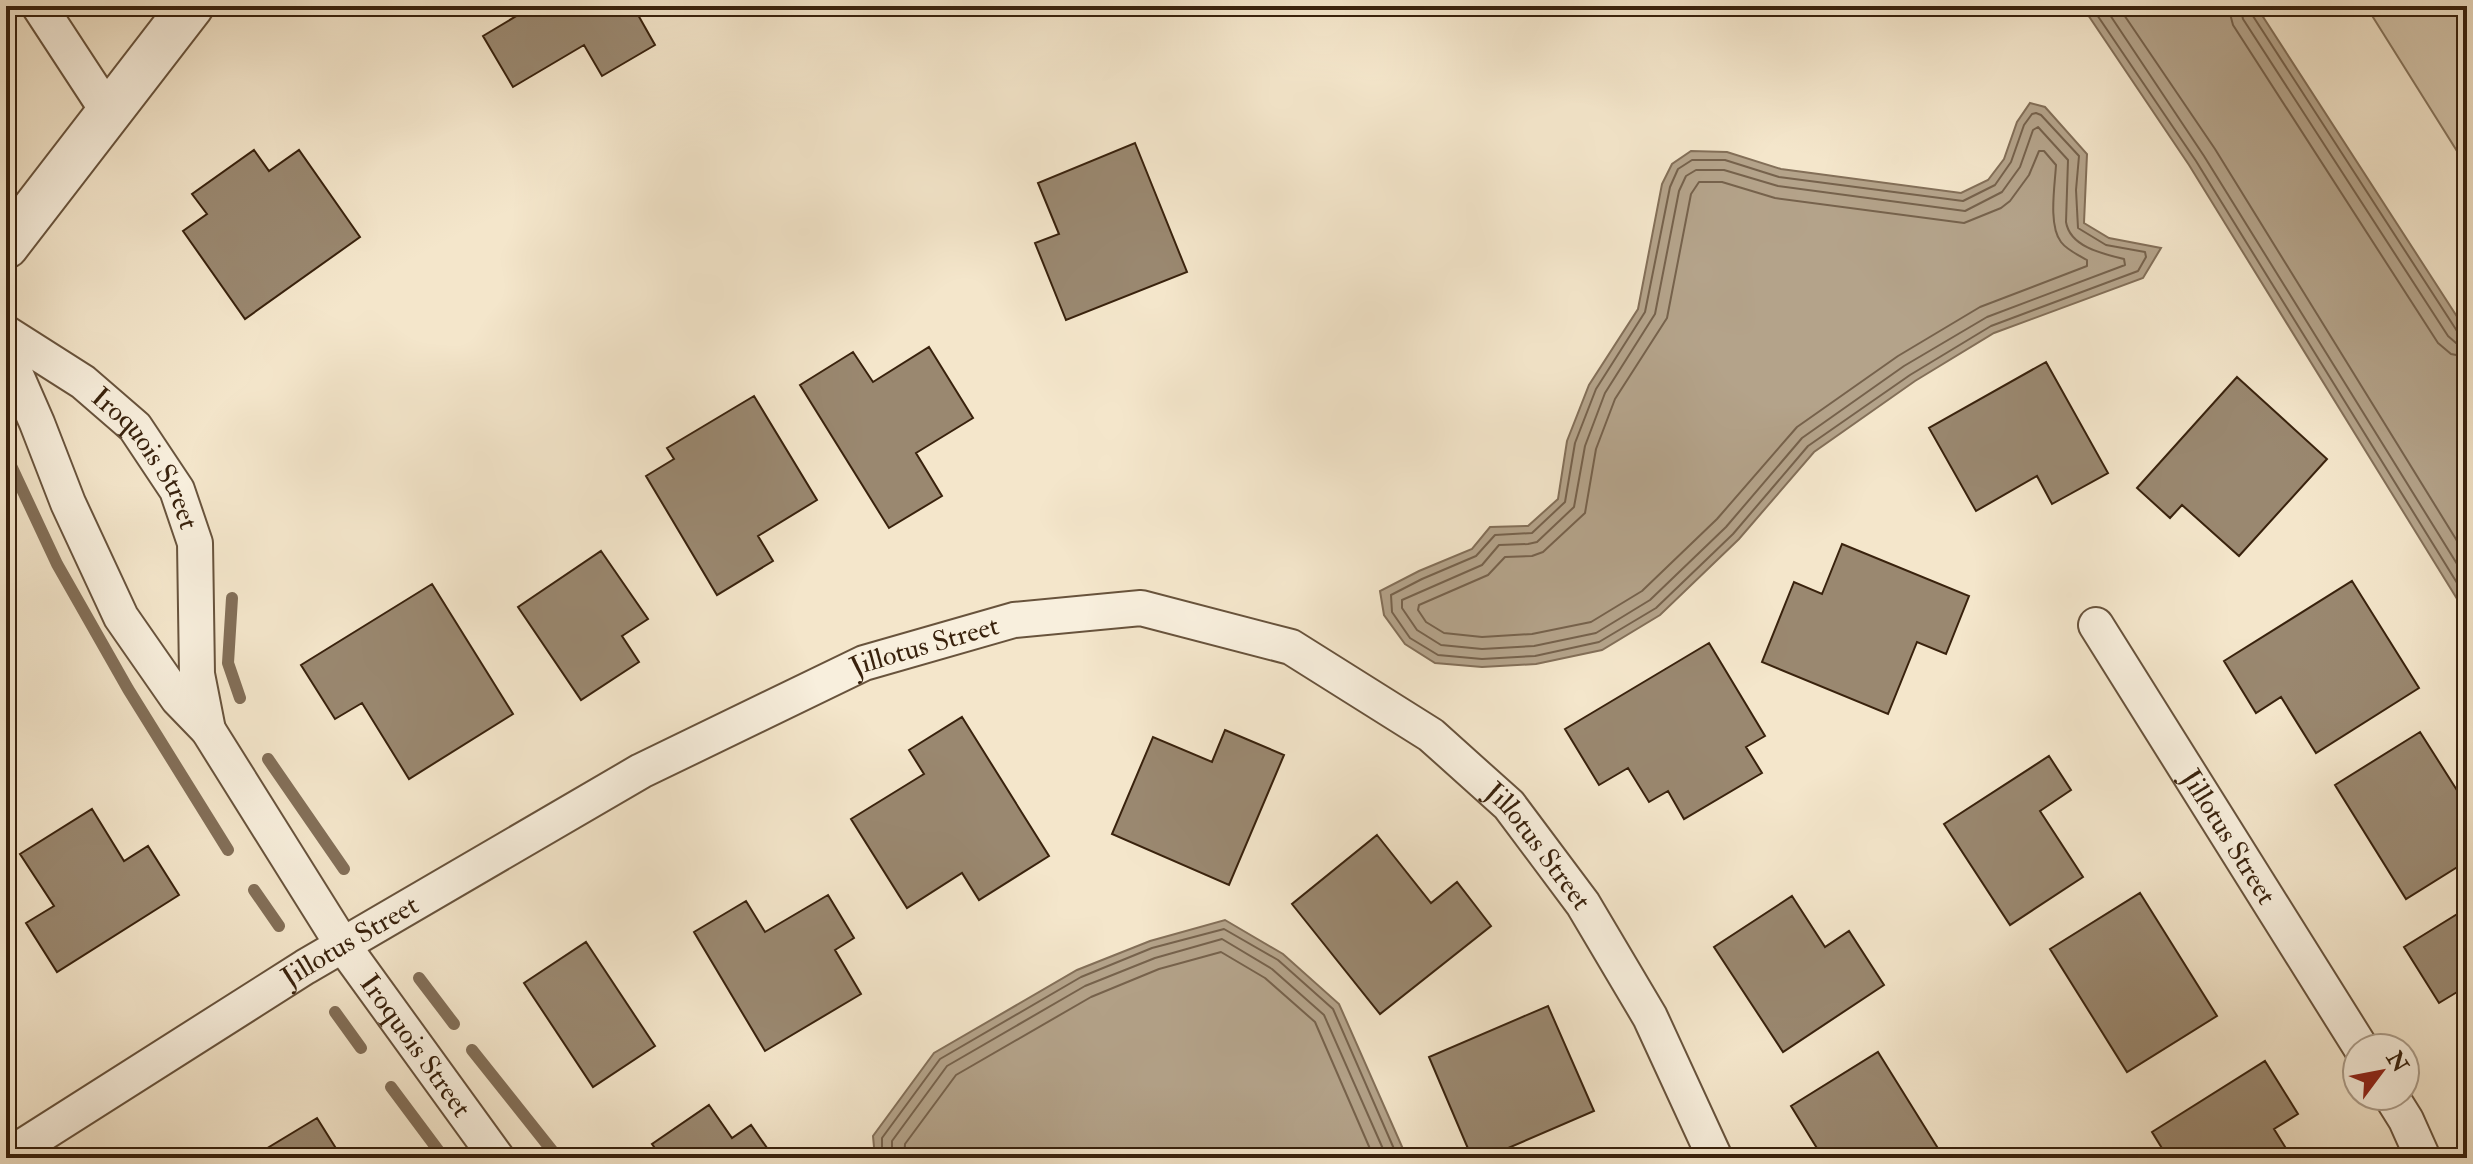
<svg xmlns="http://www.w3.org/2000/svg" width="2473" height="1164" font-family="'IM FELL Double Pica',serif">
	<rect width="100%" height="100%" fill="#f4e6cb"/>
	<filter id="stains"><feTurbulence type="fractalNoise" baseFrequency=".0025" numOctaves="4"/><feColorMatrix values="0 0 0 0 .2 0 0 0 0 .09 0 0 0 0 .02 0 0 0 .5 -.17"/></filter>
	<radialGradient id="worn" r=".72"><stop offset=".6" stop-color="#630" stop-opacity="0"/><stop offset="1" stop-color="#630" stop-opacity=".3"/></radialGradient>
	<path fill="#d4c5ab" stroke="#86745c" stroke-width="2" d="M2366,6H2467V167Z"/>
	<path fill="#b4a38a" stroke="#836f58" stroke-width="2" d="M2082,6H2256L2467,332V615L2189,165Z
		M2030,103L2045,107L2087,154L2084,223L2109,238L2161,248L2143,278L1994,333L1915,381L1814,452L1739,539L1660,615L1602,650L1536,664L1482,667L1435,663L1405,644L1384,615L1380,591L1419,571L1472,549L1490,527L1528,526L1558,499L1567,441L1589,385L1638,309L1662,184L1672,164L1691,151L1727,152L1781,169L1961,193L1988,180L2004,159L2017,122Z
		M1225,920L1283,954L1339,1004L1407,1158H875L873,1136L934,1053L1077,970L1150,941Z"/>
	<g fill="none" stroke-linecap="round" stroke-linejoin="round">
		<path stroke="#76624c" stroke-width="2" d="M2091,6L2196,161L2467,599
			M2104,6L2204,156L2467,580
			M2118,6L2215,149L2467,557
			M2228,6L2233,25L2438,343L2451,354L2467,357
			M2240,6L2243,19L2448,336L2456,343L2467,345
			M2250,6L2251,13L2457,331L2462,335H2467
			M2036,113L2041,115L2079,156L2076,190L2078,228L2106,245L2145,252L2146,257L2138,271L1991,326L1910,375L1808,446L1733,534L1656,608L1599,642L1535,656L1482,659L1438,655L1410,638L1392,612L1391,595L1422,579L1476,556L1495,535L1532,533L1565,502L1575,443L1596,389L1645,312L1670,187L1678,169L1692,160H1725L1779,177L1963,201L1995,185L2011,162L2024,125L2032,114Z
			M2038,127L2068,160L2066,222C2070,247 2103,254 2124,259L2125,265L1987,317L1904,366L1802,438L1726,527L1650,600L1596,633L1534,646L1482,649L1441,645L1417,630L1402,608V600L1482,565L1499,545L1528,544L1537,542L1574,507L1585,446L1605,393L1655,314L1679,191L1686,176L1696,170H1724L1778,186L1965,211L2002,192L2020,167L2033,130Z
			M2039,151H2044L2056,165C2055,185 2048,225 2061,242C2067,250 2078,255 2087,260V266L1980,307L1898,356L1797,427L1717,519L1642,591L1591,622L1532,634L1482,637L1444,633L1426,622L1418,610L1419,605L1488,575L1505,557L1532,556L1543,552L1585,513L1596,449L1615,399L1667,318L1691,194L1699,182H1722L1775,198L1964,223L2001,208L2010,201L2029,175Z
			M882,1158V1138L940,1059L1081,977L1152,948L1224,929L1278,960L1333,1009L1398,1158
			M892,1158V1141L947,1066L1085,986L1155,958L1222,939L1272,969L1324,1015L1387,1158
			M904,1158L905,1144L956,1075L1091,997L1159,969L1221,952L1265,978L1315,1022L1374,1158"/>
		<path stroke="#836f58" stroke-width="12" d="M6,455L57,564L128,689L228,850
			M232,598L228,663L240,698
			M268,759L344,869
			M254,890L279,926
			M419,978L454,1024
			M335,1012L361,1048
			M472,1050L558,1158
			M391,1087L444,1158"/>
	</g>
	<path fill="#9a8870" stroke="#39220d" stroke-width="2" d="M533,6H633L655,45L602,76L584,45L513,87L483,36Z
		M1135,143L1187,272L1066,320L1035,243L1059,234L1038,183Z
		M254,150L269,171L299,150L360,237L245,319L183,231L207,214L192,194Z
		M929,347L973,418L916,453L942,496L889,528L800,385L853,352L873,382Z
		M2046,362L2108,473L2052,504L2037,476L1976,511L1929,428Z
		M2237,377L2327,459L2239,556L2182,505L2170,518L2137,488Z
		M754,396L817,500L758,536L773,561L717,595L646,476L674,459L667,448Z
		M1842,544L1969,596L1946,654L1917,642L1888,714L1762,662L1794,582L1822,594Z
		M601,551L648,619L622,636L639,662L581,700L518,607Z
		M2352,581L2419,688L2316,753L2281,697L2256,713L2224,661Z
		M432,584L513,714L409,779L362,703L335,719L301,665Z
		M1709,643L1765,736L1746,747L1762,773L1684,819L1668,791L1649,802L1628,768L1599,785L1565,729Z
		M962,717L1049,856L979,900L962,873L907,908L851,819L924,774L909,750Z
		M1225,730L1284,755L1229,885L1112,834L1153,737L1212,762Z
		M2420,732L2467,806V861L2406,899L2335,785Z
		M2049,756L2071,790L2040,811L2083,877L2010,925L1944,824Z
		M92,809L124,861L148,846L179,895L57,972L26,923L54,906L20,854Z
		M1377,835L1431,903L1457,882L1491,926L1380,1014L1292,904Z
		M2140,893L2217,1016L2127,1072L2050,949Z
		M828,895L854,938L835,950L861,994L765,1051L694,932L746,901L765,932Z
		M1792,896L1825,947L1849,931L1884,985L1783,1052L1714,947Z
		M2467,908V986L2439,1003L2404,947Z
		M586,942L655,1046L593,1087L524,983Z
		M1548,1006L1594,1111L1485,1158H1472L1429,1057Z
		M1878,1052L1944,1158H1823L1791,1106Z
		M2265,1061L2298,1114L2274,1129L2292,1158H2168L2152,1132Z
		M709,1105L732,1138L751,1125L774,1158H662L652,1144Z
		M317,1118L342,1158H251Z"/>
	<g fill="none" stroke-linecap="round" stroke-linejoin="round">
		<defs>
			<g id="minor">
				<path d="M39,6L109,113"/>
				<path id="s1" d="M6,333L83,382L135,427L177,490L195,543L197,674L208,730"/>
				<path id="s2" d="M6,352L37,423L68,503L121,617L178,699L208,730L342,944L497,1158"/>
				<path id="s3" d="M2096,625L2361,1048"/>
				<path d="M2391,1096L2406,1120L2423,1158"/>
				<path id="s4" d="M6,1157L305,967L641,771L864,663L1014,620L1141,608L1291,647L1431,735L1509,805L1583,904L1650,1017L1715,1158"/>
			</g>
			<path id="tertiary" d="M6,246L191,6"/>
		</defs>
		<use href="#minor" stroke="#68533c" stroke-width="38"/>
		<use href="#tertiary" stroke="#68533c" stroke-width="48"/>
		<use href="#minor" stroke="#f8efdd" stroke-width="34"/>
		<use href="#tertiary" stroke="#f8efdd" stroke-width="44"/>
	</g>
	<g text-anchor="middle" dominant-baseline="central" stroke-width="7" stroke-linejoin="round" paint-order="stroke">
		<g font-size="28" fill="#39220d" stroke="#f8efdd">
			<text stroke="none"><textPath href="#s1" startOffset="192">Iroquois Street</textPath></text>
			<text stroke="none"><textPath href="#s4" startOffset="1054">Jillotus Street</textPath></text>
			<text stroke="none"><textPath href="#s3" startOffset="250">Jillotus Street</textPath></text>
			<text stroke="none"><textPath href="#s4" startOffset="1750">Jillotus Street</textPath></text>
			<text stroke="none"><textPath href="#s4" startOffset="406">Jillotus Street</textPath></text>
			<text stroke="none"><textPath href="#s2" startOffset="810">Iroquois Street</textPath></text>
		</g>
	</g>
	<rect width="2473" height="1164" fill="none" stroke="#f4e6cb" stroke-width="32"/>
	<rect x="8" y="8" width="2457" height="1148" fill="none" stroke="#39220d" stroke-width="4"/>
	<rect x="16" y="16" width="2441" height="1132" fill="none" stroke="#39220d" stroke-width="2"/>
	<g transform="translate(2381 1072) rotate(58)"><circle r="38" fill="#f8efdd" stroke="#ac9d8a" stroke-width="2"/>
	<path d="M0-6L14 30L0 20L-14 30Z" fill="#8f2418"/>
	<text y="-12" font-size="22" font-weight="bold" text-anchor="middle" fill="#39220d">N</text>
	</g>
	<rect width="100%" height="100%" filter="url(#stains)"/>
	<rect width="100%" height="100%" fill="url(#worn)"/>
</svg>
